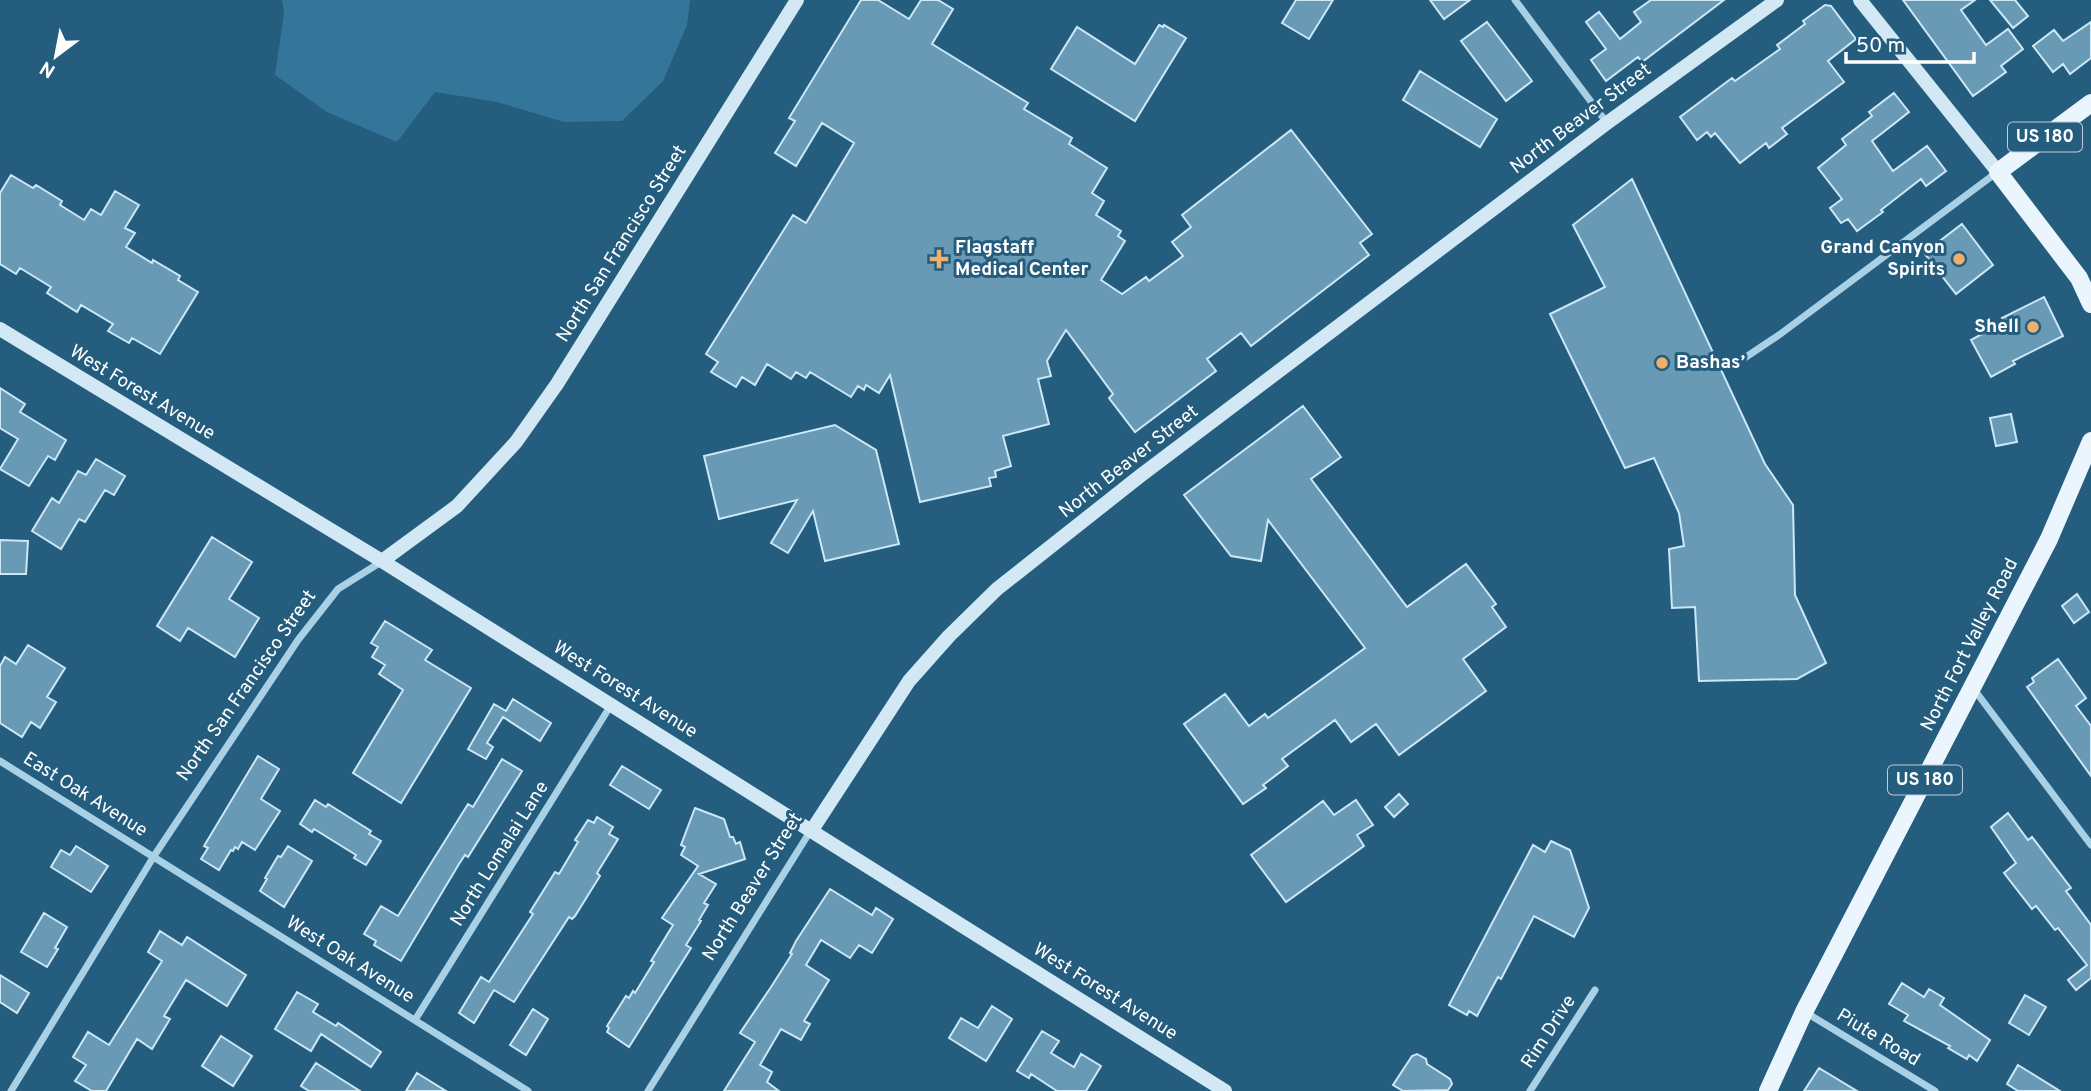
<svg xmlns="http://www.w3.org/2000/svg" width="2091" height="1091" font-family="Overpass,sans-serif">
	<rect width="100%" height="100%" fill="#245d7e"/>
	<path fill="#34769a" d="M282,0H690L687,25L663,81L622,121L564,122L497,102L435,92L397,142L327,112L275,75L284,13Z"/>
	<path fill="#699ab5" stroke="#cce7f5" stroke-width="2" d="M861,0H878L909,19L921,0H938L953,9L932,44L1028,103L1024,109L1072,138L1069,144L1107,168L1092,193L1104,201L1096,215L1121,231L1118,236L1125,241L1101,280L1122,294L1146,277L1149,281L1183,256L1172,242L1191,227L1182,215L1291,130L1372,234L1360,243L1369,255L1251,346L1241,333L1207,359L1216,371L1135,432L1109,398L1113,394L1066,330L1047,361L1051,376L1038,379L1049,424L1003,436L1011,466L995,471L996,477L989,478L991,486L920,502L890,375L879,393L866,385L864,390L858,386L851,397L810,372L806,378L796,372L791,379L767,364L755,385L742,377L736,387L711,372L718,362L706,354L793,215L806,223L854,143L822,123L796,166L775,153L795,121L789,118Z
		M1296,0H1333L1309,39L1282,23Z
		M1430,0H1470L1444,19Z
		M1651,0H1724L1642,62L1638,57L1606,81L1591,60L1606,49L1586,22L1599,12L1620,39L1641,22L1634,12Z
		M1903,0H1975L1961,10L1986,45L2008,29L2023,49L2001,66L2006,72L1973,96Z
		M1990,0H2015L2028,16L2013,28Z
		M1825,5L1831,6L1856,39L1828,61L1844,82L1782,128L1787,134L1769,148L1766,143L1740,163L1715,133L1711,137L1707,132L1697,140L1680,117L1732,78L1735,81L1780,49L1777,45L1805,24L1803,21Z
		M1487,22L1532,81L1506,101L1461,41Z
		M2091,22V58L2070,74L2063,64L2053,72L2033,46L2054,30L2063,41Z
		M1159,25L1163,27L1164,25L1186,38L1135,121L1051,69L1077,27L1135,64Z
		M1420,71L1497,119L1480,147L1403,100Z
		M1894,93L1909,112L1872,141L1893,171L1927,146L1946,171L1926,186L1921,179L1881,210L1883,212L1857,231L1848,219L1841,223L1830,208L1842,199L1818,168L1846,145L1842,139L1872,116L1869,112Z
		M11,175L33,188L36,185L62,201L60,205L84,220L91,209L101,215L115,191L139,205L125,228L135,233L126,247L152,263L153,260L180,276L178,280L198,292L160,354L132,338L129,343L108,331L113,324L81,305L77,312L47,293L51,287L20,268L16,274L0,264V193Z
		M1632,179L1765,464L1793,505L1795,595L1826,663L1797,679L1699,681L1695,607L1672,608L1669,549L1684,546L1679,513L1654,458L1625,468L1550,314L1605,287L1573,225Z
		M1962,224L1993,265L1956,294L1924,253Z
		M2044,297L2063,336L2013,361L2015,364L1991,377L1971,340L2004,322L2002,318Z
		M0,388L25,404L20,412L66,440L55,460L48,456L29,486L0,469L18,439L0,428Z
		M1303,406L1341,457L1311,479L1407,607L1466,564L1496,604L1492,607L1506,627L1463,659L1486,691L1399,755L1376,724L1351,742L1335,720L1282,759L1288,766L1263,785L1266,788L1243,804L1184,724L1225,694L1249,726L1265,714L1268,718L1365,648L1268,520L1261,561L1231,556L1184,495Z
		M2011,414L2017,442L1996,446L1990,418Z
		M835,425L876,450L899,544L825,561L813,511L788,553L771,543L797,500L719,519L704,456Z
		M96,459L125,476L114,495L105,490L85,522L79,519L61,549L32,531L52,498L59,503L78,471L86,475Z
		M212,537L252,562L229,599L259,618L235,657L188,628L180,641L157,626Z
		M0,540L28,541L26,574H0Z
		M2077,594L2089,612L2074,623L2062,606Z
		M385,621L432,650L425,660L471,688L401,803L353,773L403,690L379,674L385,665L372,657L378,647L371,643Z
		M28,645L65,668L47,697L56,702L40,728L31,722L22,737L0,723V666L5,657L16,664Z
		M2058,659L2086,698L2076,706L2091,726V776L2027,687L2034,682L2032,678Z
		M513,699L551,723L540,741L503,717L487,743L493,747L486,759L468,749L494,704L506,711Z
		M258,756L279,769L261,799L280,811L255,850L242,842L238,849L235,847L233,851L231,850L219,870L201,859L208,848L204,846Z
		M502,759L522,771L468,857L465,855L459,864L401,961L374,945L376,941L364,934L381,906L398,916L468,804L473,807Z
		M622,766L661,790L649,809L610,785Z
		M1399,794L1408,804L1394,817L1385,807Z
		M315,800L326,807L328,804L371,831L369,834L381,841L366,865L354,858L356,855L314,829L312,832L300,824Z
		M1356,800L1373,825L1357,835L1364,846L1286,902L1251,855L1323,801L1334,815Z
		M695,808L724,819L730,837H733L736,844L740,842L745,859L699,874L716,884L704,903L708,905L699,920L701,921L686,945L691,948L629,1047L607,1032L609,1028L607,1026L626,996L629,998L633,991L635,993L654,962L651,961L673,925L662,918L698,866L681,855L685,847L681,845Z
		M2008,813L2028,840L2032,837L2071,888L2066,891L2091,925V978L2076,990L2068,980L2087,965L2058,928L2055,930L2036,906L2032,909L2004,873L2016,863L1991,827Z
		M597,817L613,827L609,834L618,839L597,873L600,876L575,916L572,919L569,917L514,1002L494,990L474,1023L459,1013L481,977L489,982L533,914L530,912L555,872L559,874L578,842L575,840L588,820L594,823Z
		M1551,841L1570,850L1589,908L1574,937L1534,916L1501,979L1498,977L1477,1016L1469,1011L1467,1015L1449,1005L1533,845L1545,852Z
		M76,846L108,866L91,892L51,867L61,850L70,855Z
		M288,846L312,861L284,907L260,891L267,879L265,878L278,856L281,857Z
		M830,889L872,915L876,908L893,919L872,953L859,945L850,958L821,940L806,965L829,980L804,1021L810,1024L801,1040L781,1029L760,1065L772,1072L767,1082L779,1091H724L755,1042L740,1033L771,987L792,954L790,953L796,941Z
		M44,913L67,927L55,948L58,949L47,967L21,952Z
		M160,931L182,945L187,937L246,975L227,1006L186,980L164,1016L170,1019L152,1049L137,1039L106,1091H92L75,1081L86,1065L73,1057L88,1032L109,1045L162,961L148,952Z
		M0,975L29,993L17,1013L0,1002Z
		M1902,983L1924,997L1929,989L1944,998L1940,1005L1990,1040L1977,1061L1969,1055L1967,1059L1948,1048L1950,1046L1904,1021L1908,1015L1889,1004Z
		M297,992L318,1004L313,1012L336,1026L338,1023L381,1052L371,1067L321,1034L311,1051L275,1029Z
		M2025,995L2046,1007L2029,1035L2009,1023Z
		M992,1006L1012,1019L986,1061L949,1038L961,1018L978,1028Z
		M533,1009L548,1019L526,1055L510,1045Z
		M1042,1031L1059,1041L1051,1053L1074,1067L1081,1054L1101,1066L1086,1091H1057L1031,1074L1029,1078L1017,1071Z
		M221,1036L252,1056L233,1086L202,1066Z
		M1417,1054L1426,1059L1427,1064L1450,1079L1452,1084L1448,1090L1403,1091L1393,1085L1412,1056Z
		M316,1063L341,1079L360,1091H309L301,1086Z
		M2018,1065L2060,1091H2018L2007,1084Z
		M1819,1068L1857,1091H1804Z
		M417,1073L446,1091H406Z"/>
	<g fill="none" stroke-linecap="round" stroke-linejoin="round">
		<path stroke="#a9d1e6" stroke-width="7" d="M1515,0L1607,123
			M1746,357L1779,335L1996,173
			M1973,688L2091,845
			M0,761L528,1091
			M1805,1012L1935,1091
			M415,1020L611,705
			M11,1091L154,856L298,640L338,589L381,562
			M648,1091L811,830
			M1530,1091L1595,990"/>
		<path stroke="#d3e8f5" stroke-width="14" d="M1860,0L1998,172
			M0,329L382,561L1225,1091
			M382,561L457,506L516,442L557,384L797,0
			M812,830L909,681L949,636L997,589L1140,476L1607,123L1777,0"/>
		<path stroke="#eaf5fd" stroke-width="18" d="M2091,103L1998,172L2079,278L2091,304
			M1768,1091L1804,1012L2049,539L2091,441"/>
	</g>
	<g fill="#f0b06d" stroke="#245d7e" stroke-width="2.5">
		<path d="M935.5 248.5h7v7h7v7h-7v7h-7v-7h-7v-7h7z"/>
		<circle cx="1959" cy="259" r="7"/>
		<circle cx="2033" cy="327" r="7"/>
		<circle cx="1662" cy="363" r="7"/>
	</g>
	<g text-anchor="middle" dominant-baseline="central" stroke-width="6" stroke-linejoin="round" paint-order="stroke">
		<g fill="#245d7e" stroke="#bdced8" stroke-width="2">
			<rect x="2008" y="122.5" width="74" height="29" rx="5"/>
			<rect x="1888" y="765.5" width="74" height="29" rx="5"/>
		</g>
		<g font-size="18" font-weight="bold" fill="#fff">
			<text x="2045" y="137">US 180</text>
			<text x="1925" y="780">US 180</text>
		</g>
		<g font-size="19" fill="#fff" stroke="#245d7e">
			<text transform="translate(1581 119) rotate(-37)">North Beaver Street</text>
			<text transform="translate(622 244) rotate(-58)">North San Francisco Street</text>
			<text transform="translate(142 393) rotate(31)">West Forest Avenue</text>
			<text transform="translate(1129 462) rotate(-38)">North Beaver Street</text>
			<text transform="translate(1970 645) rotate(-63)">North Fort Valley Road</text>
			<text transform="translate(247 686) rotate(-55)">North San Francisco Street</text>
			<text transform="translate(625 690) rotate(32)">West Forest Avenue</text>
			<text transform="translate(85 795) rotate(32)">East Oak Avenue</text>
			<text transform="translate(500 854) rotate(-58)">North Lomalai Lane</text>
			<text transform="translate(753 887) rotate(-58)">North Beaver Street</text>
			<text transform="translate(350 960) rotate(32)">West Oak Avenue</text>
			<text transform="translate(1105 992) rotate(32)">West Forest Avenue</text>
			<text transform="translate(1549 1032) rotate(-57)">Rim Drive</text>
			<text transform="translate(1878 1038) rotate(31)">Piute Road</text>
		</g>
		<g font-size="19" font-weight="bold" fill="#fff" stroke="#245d7e" text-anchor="start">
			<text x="955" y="248">Flagstaff<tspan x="955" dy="22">Medical Center</tspan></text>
			<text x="1945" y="248" text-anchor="end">Grand Canyon<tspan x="1945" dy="22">Spirits</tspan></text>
			<text x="2019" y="327" text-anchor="end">Shell</text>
			<text x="1676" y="363">Bashas’</text>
		</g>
	</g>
	<g transform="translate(56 56) rotate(212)" stroke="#245d7e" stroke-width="5" paint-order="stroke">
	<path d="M0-5L12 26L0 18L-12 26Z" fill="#ffffff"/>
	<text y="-10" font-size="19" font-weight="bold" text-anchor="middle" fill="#ffffff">N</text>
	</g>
	<path d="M1846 52v10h128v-10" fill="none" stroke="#ffffff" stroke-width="3.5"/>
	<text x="1856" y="52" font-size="21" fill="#ffffff" stroke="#245d7e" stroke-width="5" paint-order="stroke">50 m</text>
</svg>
